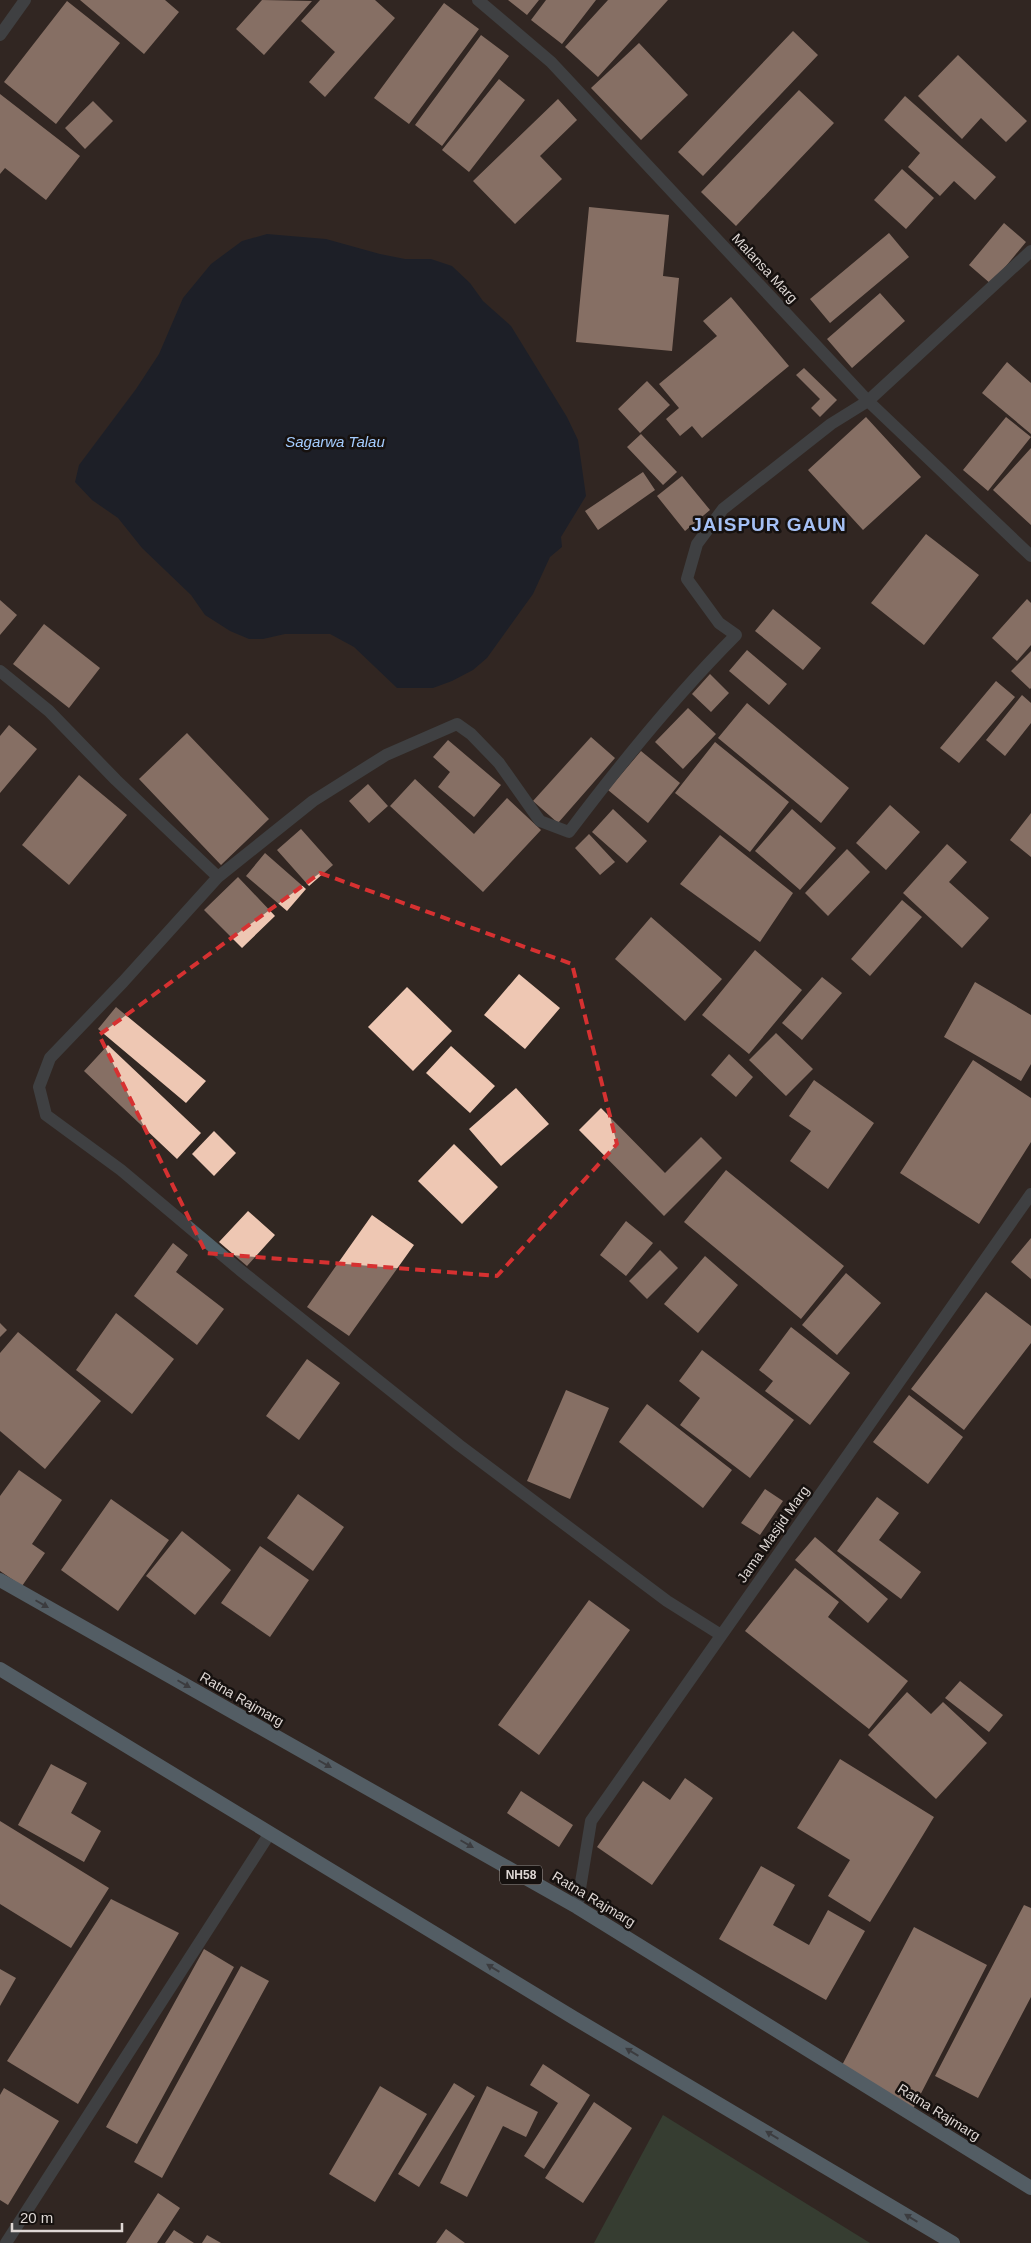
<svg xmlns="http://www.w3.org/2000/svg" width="1031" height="2243" font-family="Arial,sans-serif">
	<rect width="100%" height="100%" fill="#312722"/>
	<path fill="#3c5943" d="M663,2115L870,2243H594Z"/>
	<path fill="#05172e" d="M267,234L326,239L380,254L405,259H431L452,266L470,283L483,301L511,326L567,417L578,440L586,496L561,537L562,547L550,557L533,594L487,658L473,670L452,681L433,688H397L354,647L330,634H285L263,639H249L230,631L205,615L191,595L142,548L118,518L92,500L75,482L79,465L136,389L159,354L183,298L211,264L242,241Z"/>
	<path fill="#eec7b3" d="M80,0H165L179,12L144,54Z
		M262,0L312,1L264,55L236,29Z
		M320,0H375L395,18L325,97L309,82L335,52L301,21Z
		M508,0H539L527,15Z
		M546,0H596L562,44L531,20Z
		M608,0H668L598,77L565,47Z
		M67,1L120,43L56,124L4,82Z
		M444,3L479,29L409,124L374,98Z
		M793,31L818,55L703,176L678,152Z
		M481,35L509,56L442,146L415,125Z
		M639,43L688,95L641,140L591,88Z
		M958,55L1027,121L1006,142L981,118L962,139L918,96Z
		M499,79L525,100L469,172L442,150Z
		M799,90L834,123L736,226L701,192Z
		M0,94L80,156L46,200L5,168L0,174Z
		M905,96L996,177L975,200L954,181L940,196L908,167L920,153L884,120Z
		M558,99L577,120L540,156L562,179L515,224L473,181Z
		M93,101L113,121L85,149L65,128Z
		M902,169L934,198L906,229L874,200Z
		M589,207L669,215L663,276L679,278L672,351L576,342Z
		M1004,223L1026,242L991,284L969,265Z
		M889,233L909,257L830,323L810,299Z
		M880,293L905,321L852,368L827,339Z
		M731,297L789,366L702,438L692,426L680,436L666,419L679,408L659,384L717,336L703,321Z
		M1007,362L1031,383V434L982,393Z
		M804,368L837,400L820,417L811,408L820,399L796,375Z
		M647,381L670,405L640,433L618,409Z
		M866,417L921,477L863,530L808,470Z
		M1006,417L1031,437L988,491L963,470Z
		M641,434L677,472L663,485L627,447Z
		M1031,448V525L993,490Z
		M643,472L655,490L598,530L585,511Z
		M682,476L710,510L685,531L657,496Z
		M926,534L979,575L924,645L871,603Z
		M1027,599L1031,603V645L1017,661L992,638Z
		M0,600L17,615L0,635Z
		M773,609L821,648L803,670L755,631Z
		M44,624L100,668L69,708L13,664Z
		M747,650L787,684L769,705L729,671Z
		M1031,651V688L1030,689L1011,671Z
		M710,674L729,693L711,712L692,694Z
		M996,681L1015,697L959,763L940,748Z
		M1022,695L1031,703V723L1005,756L986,740Z
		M747,703L849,788L821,823L718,738Z
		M688,708L716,734L683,769L655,742Z
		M9,725L37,749L0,793V736Z
		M187,733L269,819L221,865L139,779Z
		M591,737L615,758L558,823L533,801Z
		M448,740L501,785L474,817L438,787L450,772L433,757Z
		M715,742L789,802L750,852L675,793Z
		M641,751L680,783L648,823L608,790Z
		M79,775L127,815L69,885L22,845Z
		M415,779L474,834L507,798L541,830L483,892L390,806Z
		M368,784L388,806L369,823L349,801Z
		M890,805L920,832L886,870L856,843Z
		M613,809L647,841L627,863L592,832Z
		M792,809L836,848L800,890L755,851Z
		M1031,813V857L1010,840Z
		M301,829L333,865L309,886L277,850Z
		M589,834L615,862L600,875L575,848Z
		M720,835L793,893L760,942L680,884Z
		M947,844L967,862L949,882L989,918L962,948L903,893Z
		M847,849L870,872L828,916L805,893Z
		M265,853L306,889L287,911L246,876Z
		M238,877L275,916L242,948L204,910Z
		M902,900L922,917L870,976L851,959Z
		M651,917L722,979L685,1021L615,959Z
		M755,950L802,990L749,1054L702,1015Z
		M519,974L560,1008L525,1049L484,1015Z
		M822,977L842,993L802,1040L782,1023Z
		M975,982L1031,1015V1064L1021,1081L944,1037Z
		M407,987L452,1031L413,1071L368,1027Z
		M116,1007L206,1081L186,1103L98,1029Z
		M776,1033L813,1069L786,1096L749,1060Z
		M108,1045L201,1133L177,1159L84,1071Z
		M451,1046L495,1086L470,1113L426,1073Z
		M729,1054L753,1077L736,1097L711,1075Z
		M973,1060L1031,1098V1142L979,1224L900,1173Z
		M814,1080L874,1123L828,1189L790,1161L811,1131L789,1116Z
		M516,1088L549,1124L501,1166L469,1129Z
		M601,1108L665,1173L701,1137L722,1158L664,1216L579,1130Z
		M214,1131L236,1153L214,1176L192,1154Z
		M454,1144L498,1187L462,1224L418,1181Z
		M726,1170L844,1266L801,1319L684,1222Z
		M248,1211L275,1235L247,1266L219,1242Z
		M372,1215L414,1245L349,1336L307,1307Z
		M626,1221L653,1243L626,1276L600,1255Z
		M1031,1238V1279L1011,1262Z
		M173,1243L188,1255L176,1272L224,1309L197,1345L134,1296Z
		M660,1250L678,1268L647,1299L629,1281Z
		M705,1256L738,1285L698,1333L664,1304Z
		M846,1273L881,1303L837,1355L802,1325Z
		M986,1292L1031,1326V1343L964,1430L911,1389Z
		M116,1313L174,1359L132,1414L76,1370Z
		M0,1323L7,1330L0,1337Z
		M791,1327L850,1373L810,1425L765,1391L773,1381L759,1370Z
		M18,1332L101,1401L45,1469L0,1431V1353Z
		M702,1350L794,1420L750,1478L680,1425L700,1398L679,1381Z
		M307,1359L340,1383L299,1440L266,1416Z
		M566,1390L609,1408L570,1499L527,1481Z
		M909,1395L963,1437L928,1484L873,1442Z
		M647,1404L732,1470L703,1508L619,1442Z
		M19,1470L62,1500L32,1544L45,1553L22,1586L0,1571V1496Z
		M765,1489L783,1501L760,1535L741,1523Z
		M298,1494L344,1527L313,1571L267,1538Z
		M877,1497L899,1513L879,1540L921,1572L901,1599L837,1551Z
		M111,1499L169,1540L118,1611L61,1570Z
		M182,1531L231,1570L195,1615L146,1576Z
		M815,1537L888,1599L868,1623L795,1560Z
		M260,1546L309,1580L270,1637L221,1603Z
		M795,1568L839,1602L828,1617L908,1681L869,1729L745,1631Z
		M589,1600L630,1630L539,1755L498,1725Z
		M960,1681L1003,1715L989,1732L945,1698Z
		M907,1692L931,1714L943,1702L987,1743L936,1799L868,1735Z
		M840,1759L934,1817L870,1922L828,1896L850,1860L797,1828Z
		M51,1764L87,1783L71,1813L101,1831L84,1862L18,1825Z
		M685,1778L713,1798L652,1885L597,1847L643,1781L670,1800Z
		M521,1791L573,1825L559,1847L507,1813Z
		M0,1821L109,1888L71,1948L0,1904Z
		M761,1866L795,1885L773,1925L809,1945L828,1910L865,1931L826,2000L719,1939Z
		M111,1899L179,1933L78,2104L7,2061Z
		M1024,1905L1031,1908V1997L978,2098L935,2076Z
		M914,1927L987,1965L913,2109L839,2071Z
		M204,1949L234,1967L137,2144L106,2127Z
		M241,1966L269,1981L162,2178L134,2162Z
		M0,1969L16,1978L0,2006Z
		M543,2064L590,2095L544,2169L524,2156L558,2103L530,2085Z
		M454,2083L475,2096L419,2187L398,2174Z
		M380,2086L427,2114L375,2202L329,2174Z
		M487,2086L538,2112L526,2137L503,2126L467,2197L440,2183Z
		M4,2088L59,2121L8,2205L0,2200V2095Z
		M594,2102L632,2128L583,2203L545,2178Z
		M158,2193L180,2208L157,2243H126Z
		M446,2229L465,2243H436Z
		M174,2230L194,2243H165Z
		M207,2235L221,2243H202Z"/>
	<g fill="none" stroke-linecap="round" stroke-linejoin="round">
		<path stroke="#506068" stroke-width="12" d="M478,0L551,62L868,401L1031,556
			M0,35L25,0
			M0,671L49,711L116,780L218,877L123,982L50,1058L39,1087L46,1115L121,1170L240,1270L459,1445L667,1601L721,1635
			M218,877L313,801L386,755L457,724L471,734L499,763L540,821L569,832C621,763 675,696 736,635L719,623L687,579L697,544L723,509L831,424L868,401L1031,251
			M577,1907L591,1821L1031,1194
			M6,2243L270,1833"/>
		<path stroke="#7ca0b4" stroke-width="14" d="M0,1580L577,1907L1031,2188
			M0,1669L574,2018L953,2243"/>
	</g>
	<defs><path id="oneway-solid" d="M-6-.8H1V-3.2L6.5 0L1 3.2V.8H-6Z" transform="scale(1.25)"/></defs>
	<g fill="#495862">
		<use href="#oneway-solid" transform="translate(42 1604) rotate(30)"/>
		<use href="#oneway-solid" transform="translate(184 1684) rotate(30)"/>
		<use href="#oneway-solid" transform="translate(325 1764) rotate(30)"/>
		<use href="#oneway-solid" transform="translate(467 1844) rotate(30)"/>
		<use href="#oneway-solid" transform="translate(493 1968) rotate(-149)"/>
		<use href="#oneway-solid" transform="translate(632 2052) rotate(-149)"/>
		<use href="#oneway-solid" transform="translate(772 2135) rotate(-149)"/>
		<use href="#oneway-solid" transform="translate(911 2218) rotate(-149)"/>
	</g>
	<path d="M0 0H1031V2243H0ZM320,873L572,964L617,1144L497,1276L206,1253L99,1035Z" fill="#312722" fill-opacity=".55" fill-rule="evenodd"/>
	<path fill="none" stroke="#d63131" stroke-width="4" stroke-dasharray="10 6" stroke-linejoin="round" d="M320,873L572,964L617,1144L497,1276L206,1253L99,1035Z"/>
	<g text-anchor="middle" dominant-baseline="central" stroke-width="5" stroke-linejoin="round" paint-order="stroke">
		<rect fill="#16110f" stroke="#a29c99" stroke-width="1" x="500" y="1865.5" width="42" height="19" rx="4"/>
		<g font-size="12" font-weight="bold" fill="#ded7d4">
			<text x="521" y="1875">NH58</text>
		</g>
		<g font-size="14" fill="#ded7d4" stroke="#16110f">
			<text transform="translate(765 268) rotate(47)">Malansa Marg</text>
			<text transform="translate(773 1534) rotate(-55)">Jama Masjid Marg</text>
			<text transform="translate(242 1699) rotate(30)">Ratna Rajmarg</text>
			<text transform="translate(594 1899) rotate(31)">Ratna Rajmarg</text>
			<text transform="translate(939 2112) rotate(32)">Ratna Rajmarg</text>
		</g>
		<g font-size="15" font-style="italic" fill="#a5cdff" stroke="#16110f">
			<text x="335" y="441">Sagarwa Talau</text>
		</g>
		<g font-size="19" font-weight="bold" letter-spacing="1" fill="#a5c0f4" stroke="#16110f">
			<text x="769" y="524">JAISPUR GAUN</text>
		</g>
	</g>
	<path d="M12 2223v8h110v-8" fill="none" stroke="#ded7d4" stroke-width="2.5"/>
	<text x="20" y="2223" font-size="15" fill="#ded7d4" stroke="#16110f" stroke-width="4" paint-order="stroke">20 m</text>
</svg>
